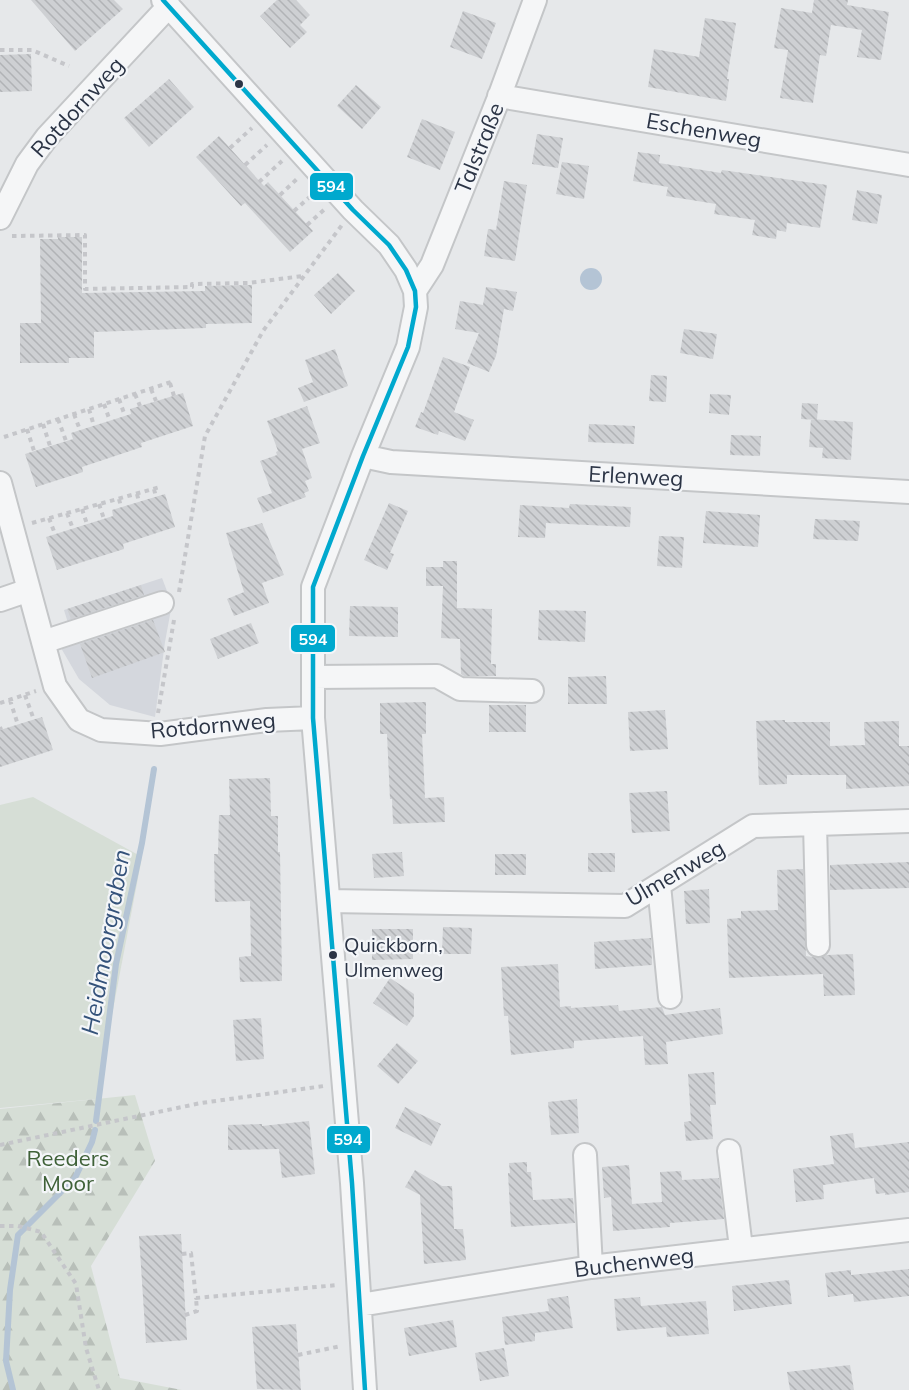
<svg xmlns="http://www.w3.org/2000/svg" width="909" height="1390" font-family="Mulish,sans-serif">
	<defs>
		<pattern id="forest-firs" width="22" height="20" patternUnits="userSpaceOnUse" patternTransform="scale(1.5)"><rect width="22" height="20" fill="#d6ded6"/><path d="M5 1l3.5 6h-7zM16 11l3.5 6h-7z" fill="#b8bfb9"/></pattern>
		<pattern id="building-back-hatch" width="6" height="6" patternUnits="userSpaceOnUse" patternTransform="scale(1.5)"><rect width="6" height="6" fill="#ced0d3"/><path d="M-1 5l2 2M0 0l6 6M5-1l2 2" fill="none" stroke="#b1b3b6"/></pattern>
	</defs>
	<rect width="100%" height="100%" fill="#e6e8ea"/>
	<path fill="#d4d7dd" d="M162,578L172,604L165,642L155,717L110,705L79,679L61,648L58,628L68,623L64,610Z"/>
	<path fill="#d6ded6" d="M33,797L142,857L96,1099L0,1108V805Z"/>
	<path fill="url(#forest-firs)" d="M135,1095L155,1161L91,1266L120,1378L182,1390H0V1109Z"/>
	<path fill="#b4c4d5" d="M580 279a11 11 0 1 1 22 0a11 11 0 1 1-22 0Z"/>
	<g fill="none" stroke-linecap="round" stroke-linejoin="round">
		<path stroke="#b4c4d5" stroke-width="6" d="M96,1121L116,964L142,843L154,769
			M13,1390L6,1361L10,1290L18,1235L75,1178L92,1142L95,1130"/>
	</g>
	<path fill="url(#building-back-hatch)" d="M31,0H114L123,9L75,51Z
		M277,0H296L310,15L300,25L307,32L290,48L260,16Z
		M814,0H848L847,5L889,12L881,60L857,57L862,30L831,25L826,56L820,55L813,103L780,98L788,50L774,48L781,8L812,13Z
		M463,11L496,23L482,59L450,47Z
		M705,18L736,23L727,79H729L726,101L648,87L654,49L699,57Z
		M31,54L32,91L0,92V55Z
		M169,79L194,107L149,147L124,118Z
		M356,85L381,107L362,129L337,106Z
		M422,119L455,132L440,170L407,157Z
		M537,134L563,138L558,168L532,164Z
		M219,136L264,186L268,182L313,231L290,252L245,203L241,206L196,157Z
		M638,152L660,155L659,163L721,173L722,170L827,185L820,228L787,223L786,232L777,230L776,239L752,235L755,220L714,214L716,204L666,196L668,187L633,181Z
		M562,162L589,166L584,199L556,194Z
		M504,181L527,185L515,261L484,256L488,229L496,230Z
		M857,190L882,195L877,224L852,220Z
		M58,237H82V293L205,291V286L252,285V323L206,324V328L94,332V358H69V363H20V323H41L40,239H58Z
		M338,273L355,291L331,314L314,295Z
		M486,287L517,292L513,311L504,309L496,356L489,372L467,363L479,333L455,329L460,301L483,305Z
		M684,329L717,334L713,359L680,353Z
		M335,349L348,386L304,402L298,388L313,382L305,360Z
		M443,357L470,367L454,412L474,420L465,441L439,431L438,435L415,427L421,412L423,413Z
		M651,375L667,376L666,402L649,401Z
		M183,393L193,426L141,443L142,447L82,467L83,472L36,487L25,454L73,439L71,433L131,414L130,409Z
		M710,394L731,395L729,415L709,413Z
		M802,403L818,404L817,420L801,419Z
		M307,406L320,443L302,449L312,478L305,481L309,491L304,493L306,497L263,513L257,498L272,493L260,461L277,455L276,452L278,451L267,421Z
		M811,419L853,422L851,460L822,458L823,448L809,447Z
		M589,424L635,426L634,444L588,442Z
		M731,435L761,436L760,456L730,455Z
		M165,494L175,527L123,544L124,549L57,570L46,537L113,516L112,510Z
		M389,503L408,511L390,553L394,554L387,570L364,560Z
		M570,504L631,507L630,527L546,523L545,538L518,537L520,505L569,508Z
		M706,511L760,515L758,547L703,543Z
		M815,519L860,521L858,541L813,539Z
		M262,523L284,575L262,583L269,603L234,616L227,599L244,592L226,533Z
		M659,536L684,537L682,568L657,566Z
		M443,561H457V608L492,609L491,664H496V676H464L461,674L460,639L441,638L443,586H426V567H443Z
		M141,585L144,595L71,619L67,609Z
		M350,606L398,607V637L349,636Z
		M539,610L586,611L585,642L538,640Z
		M153,620L165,652L92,678L80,644Z
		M251,623L259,643L218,659L210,639Z
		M606,676L607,704H568V677Z
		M426,702V734H422L425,798L444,797L445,822L393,824L392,799H390L387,734H380V703Z
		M489,705H526V732H489Z
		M665,710L668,749L630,751L628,712Z
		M42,717L53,750L0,767V730Z
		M785,720V722H830V746L865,745L864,722L899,721V746H909V786L846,789V775H787V784L759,785L756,721Z
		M270,778L271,816H278V852H280L282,981L240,982L239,957L251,956L250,901L215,902L214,854H218L219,815H230L229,779Z
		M667,791L670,831L632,833L629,793Z
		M402,852L404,876L374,878L372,854Z
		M588,853H615V872H588Z
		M495,854H526V875H495Z
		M909,862V888L830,890V865Z
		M803,869L806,956L819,958L827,955L853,954L855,995L824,996L823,974L729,978L727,919L741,918V911L778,910L777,870Z
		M709,889L710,923L686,924L684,891Z
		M443,927L472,928L471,954H442Z
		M372,929H413V959L372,960Z
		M651,938L652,965L595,969L594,942Z
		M558,964L560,1007L571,1006V1008L618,1005L619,1011L662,1007L665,1015L720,1008L723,1034L666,1042L668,1064L645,1065L643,1036L574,1041V1048L511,1055L508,1016H504L501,967Z
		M390,978L414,994V1016L407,1026L373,1003Z
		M261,1018L264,1059L236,1061L233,1020Z
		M397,1043L418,1061L398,1084L377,1066Z
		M714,1072L716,1105H710L713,1139L686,1141L684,1122L691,1121L688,1074Z
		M577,1099L579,1133L551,1135L548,1102Z
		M405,1107L441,1124L431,1146L395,1128Z
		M309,1121L315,1174L282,1178L279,1149L228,1150V1125L262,1124V1126Z
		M853,1133L855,1148L909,1142V1192L885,1195V1193L876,1194L874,1178L823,1185L824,1199L796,1202L793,1169L834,1164L830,1136Z
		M527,1162V1172H531L533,1200L573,1198L575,1223L511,1227L508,1173H510L509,1163Z
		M629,1165L632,1204L662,1202L660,1172L681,1171L682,1180L719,1178L724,1219L670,1223V1227L613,1231L611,1197L604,1198L602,1167Z
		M415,1170L442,1186H452L454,1229H463L466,1260L424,1264L420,1195L405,1187Z
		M181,1234L187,1340L146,1343L139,1236Z
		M909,1269V1296L854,1302L853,1294L828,1297L825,1273L851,1270V1275Z
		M789,1280L792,1304L734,1311L732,1286Z
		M568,1296L573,1328L535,1333V1341L505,1345L502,1317L549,1311L547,1299Z
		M640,1297L641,1306L706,1301L709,1334L667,1337L666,1327L617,1331L614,1299Z
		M453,1320L457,1347L409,1356L404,1328Z
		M296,1324L301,1390L257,1389L252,1327Z
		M504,1348L509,1376L480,1381L475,1353Z
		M850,1365L854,1390H790L787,1372Z"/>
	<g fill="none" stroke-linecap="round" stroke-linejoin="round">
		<defs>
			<path id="minor" d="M163,0L353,210L389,245L406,270L415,291L416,307L408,347L363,456L313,587V718L352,1183L365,1390
				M499,96L909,165
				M0,218L27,164L47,137L169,6
				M415,291L432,265L498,100L535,0
				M363,456L391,462L909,492
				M0,483L55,686L79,720L101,730L160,734L267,720L313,718
				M0,600L29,590
				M43,642L162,603
				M313,677L437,676L460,689L532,691
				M815,824L818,945
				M659,885L670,997
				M329,901L625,906L753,826L909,821
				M729,1151L741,1248
				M585,1155L591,1267
				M360,1305L591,1267L909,1230"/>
		</defs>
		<use href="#minor" stroke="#c4c6c8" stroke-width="26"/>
		<path stroke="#c5c6ca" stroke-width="4" stroke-dasharray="4.5 4.5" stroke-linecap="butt" d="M0,50H32L69,66
			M230,148L252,128
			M245,165L267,145
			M259,182L282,161
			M280,195L298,178
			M294,211L313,194
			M307,225L326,208
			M12,236L85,235V289L192,287V284L248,283L303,276
			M170,383L174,396
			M151,389L156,401
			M135,394L140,406
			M119,399L125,416
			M104,404L110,421
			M89,409L94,426
			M74,414L80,430
			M58,419L66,441
			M43,424L50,446
			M27,429L34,451
			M4,437L174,381
			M154,489L156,497
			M137,494L139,502
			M119,499L121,507
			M99,504L104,519
			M82,509L87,524
			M67,513L73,529
			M49,518L55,534
			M32,523L160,487
			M179,592L205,436L263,331L342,225
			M25,695L34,720
			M10,700L18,725
			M0,703L36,691
			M158,713L174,620
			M0,727L1,730
			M0,1145L201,1103L324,1086
			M0,1226H18L41,1232L76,1284L86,1348L99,1390
			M182,1254L191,1253L196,1298L338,1285
			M185,1315L197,1311L196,1298
			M298,1355L341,1346"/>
		<use href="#minor" stroke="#f5f6f7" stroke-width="22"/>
		<defs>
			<path id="bus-1" d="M163,0L353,210L389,245L406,270L415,291L416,307L408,347L363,456L313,587V718L352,1183L365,1390"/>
		</defs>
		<use href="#bus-1" stroke="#f4f6f9" stroke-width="9"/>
		<use href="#bus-1" stroke="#00a9ce" stroke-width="4.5"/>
	</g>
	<g fill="#2b3445" stroke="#f4f6f9" stroke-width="2">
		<circle cx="239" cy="84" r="5"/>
		<circle cx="333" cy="955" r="5"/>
	</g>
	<g text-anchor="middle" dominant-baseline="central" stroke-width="4.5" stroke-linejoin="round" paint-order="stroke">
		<g font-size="20" fill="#2b3445" stroke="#f4f6f9" text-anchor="start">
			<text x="344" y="944">Quickborn,<tspan x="344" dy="25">Ulmenweg</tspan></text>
		</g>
		<g font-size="22" fill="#2b3445" stroke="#f4f6f9">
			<text transform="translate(77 107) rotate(-48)">Rotdornweg</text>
			<text transform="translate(704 130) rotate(10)">Eschenweg</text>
			<text transform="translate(479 148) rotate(-68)">Talstraße</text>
			<text transform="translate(636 476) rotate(3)">Erlenweg</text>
			<text transform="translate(213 725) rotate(-5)">Rotdornweg</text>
			<text transform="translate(675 873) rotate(-30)">Ulmenweg</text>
			<text transform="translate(634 1262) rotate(-7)">Buchenweg</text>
		</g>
		<g font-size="22" fill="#3f6138" stroke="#f4f6f9">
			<text x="68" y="1158">Reeders<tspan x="68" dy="25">Moor</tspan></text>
		</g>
		<g font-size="24" font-style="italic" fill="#34527a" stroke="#f4f6f9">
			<text transform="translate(105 942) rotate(-80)">Heidmoorgraben</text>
		</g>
	</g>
	<g stroke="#f4f6f9" stroke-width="2">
		<rect x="309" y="172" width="45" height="29" rx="6" fill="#00a9ce"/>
		<rect x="290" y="624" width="46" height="29" rx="6" fill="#00a9ce"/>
		<rect x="326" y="1125" width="45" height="29" rx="6" fill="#00a9ce"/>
	</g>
	<g font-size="16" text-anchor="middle" font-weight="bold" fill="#fff">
		<text x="331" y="192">594</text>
		<text x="313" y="645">594</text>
		<text x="348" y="1145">594</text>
	</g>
</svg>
